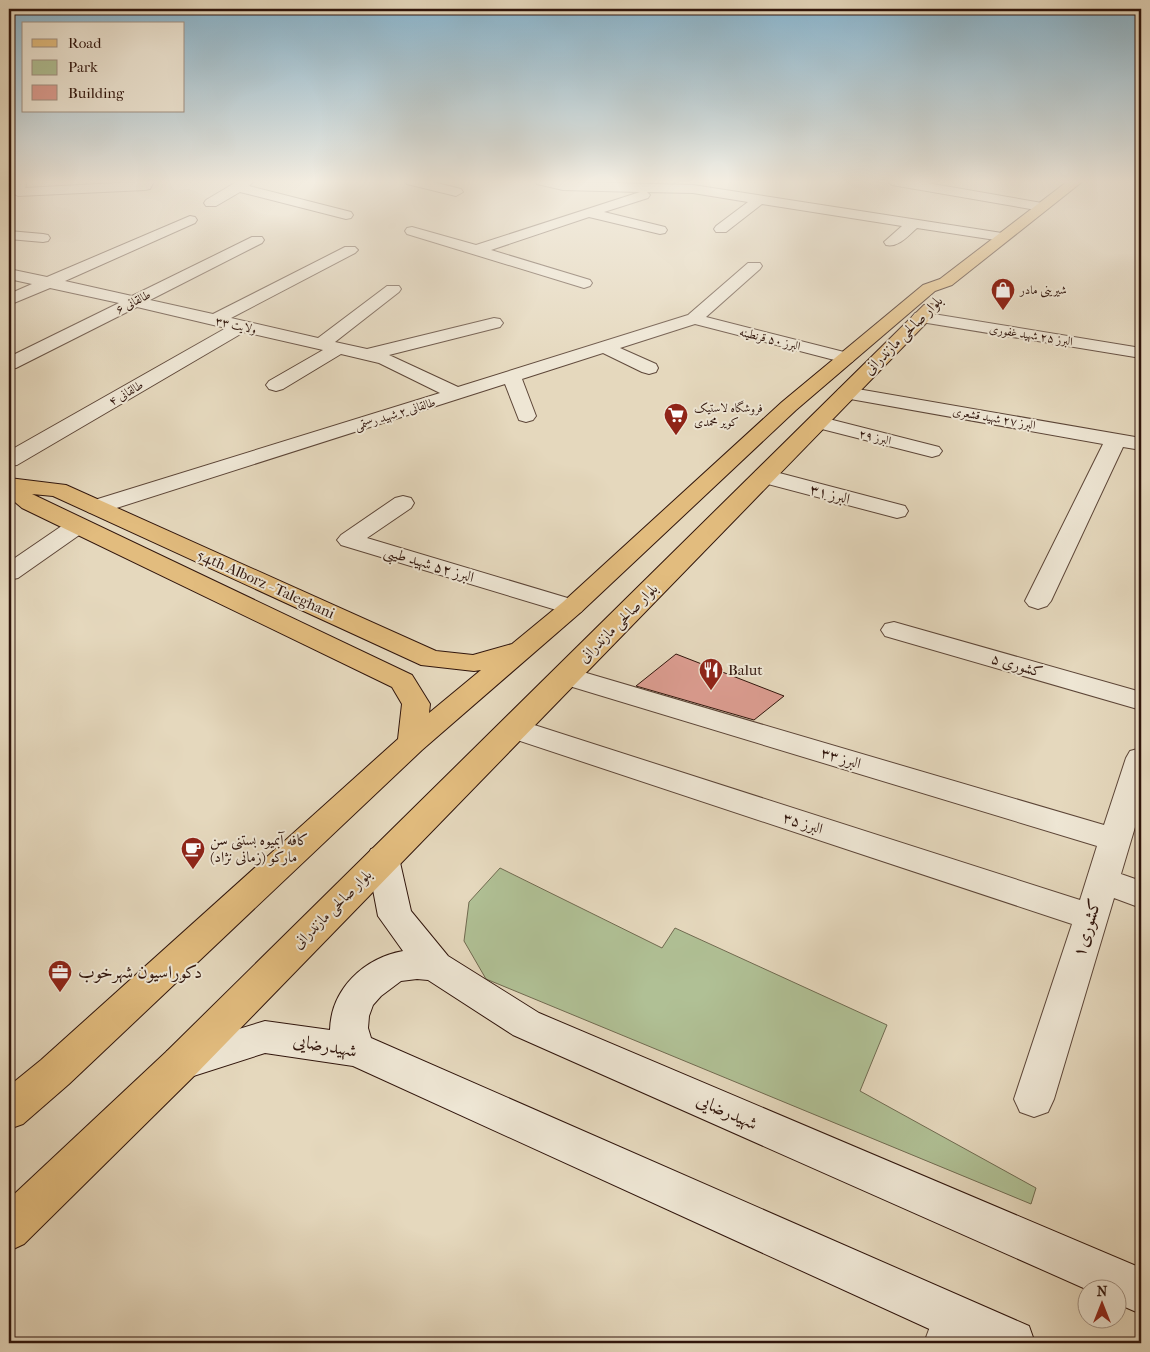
<svg xmlns="http://www.w3.org/2000/svg" width="1150" height="1352" font-family="'IM FELL French Canon',Amiri,serif">
	<rect width="100%" height="100%" fill="#e5d8bd"/>
	<filter id="stains"><feTurbulence type="fractalNoise" baseFrequency=".004" numOctaves="4"/><feColorMatrix values="0 0 0 0 .2 0 0 0 0 .09 0 0 0 0 .02 0 0 0 .5 -.17"/></filter>
	<radialGradient id="worn" r=".72"><stop offset=".6" stop-color="#630" stop-opacity="0"/><stop offset="1" stop-color="#630" stop-opacity=".3"/></radialGradient>
	<path fill="#b0c095" stroke="#706a50" d="M500,868L662,948L675,928L887,1025L860,1091L1036,1188L1031,1204L486,979L464,941L469,902Z"/>
	<path fill="#dc9d91" stroke="#30150c" d="M676,654L784,696L754,720L636,686Z"/>
	<g fill="none" stroke-linecap="round" stroke-linejoin="round">
		<defs>
			<path id="minor" d="M13,181H27L25,188L154,181L150,189L145,190L18,196L11,192Z
				M238,181H254L249,186L351,212L353,215L351,218L346,219L240,192L216,206H206L204,203L206,200Z
				M406,181H429L461,189L463,192L456,196L407,184Z
				M536,181L693,185L1002,233L1007,234L1009,237L1007,240L1002,241L917,228C908,236 898,248 886,245L884,242L902,226L762,204L726,232H716L714,229L716,226L748,202L693,193L647,192L650,195L648,198L604,212L665,227L667,230L665,233L660,234L589,217L491,250L590,280L592,283L590,286L584,288L407,234L405,231L407,228L412,227L476,245L640,192L563,190L537,184Z
				M886,181H916L1042,203L1049,207L1042,211L892,185Z
				M190,216L195,217L197,220L195,223L65,281L132,296L252,237H262L264,240L262,243L150,300L213,314L345,247H355L358,250L355,253L231,318L318,338L387,286H399L401,289L399,292L335,342L367,349L494,318L500,319L503,323L500,327L389,355L458,387L688,315L748,263H760L762,266L760,269L706,317L852,354L855,358L852,362L846,363L695,324L620,348L656,364L658,368L656,372L649,374L642,372L603,353L522,379L536,416L533,420L526,422L519,420L505,384L104,512L96,514L88,512L85,507L88,502L440,393L379,363L341,354L283,389L276,391L269,389L266,385L269,381L323,350L244,332L17,465L9,466V451L226,328L137,307L16,368L9,369V357L119,303L50,288L9,305V294L32,284L9,279V269L47,277Z
				M9,231L43,234L48,235L50,238L48,241L43,242L9,239Z
				M921,312L1141,348V358L915,321L912,317L915,313Z
				M846,387L1141,438V450L1123,447L1051,601L1047,606L1038,609L1029,606L1025,601L1103,444L839,397L836,393L839,389Z
				M817,416L939,447L942,451L939,455L932,457L810,426L807,422L810,418Z
				M764,469L905,506L908,511L905,516L897,518L756,481L753,476L756,471Z
				M403,496L411,498L414,503L411,508L367,538L581,602L585,607L581,612L572,615L563,612L341,545L337,540L341,535L395,498Z
				M77,519L85,521L89,526L85,531L18,578L9,580V562L69,521Z
				M894,622L1141,692V710L885,636L881,630L885,624Z
				M566,667L1104,825L1126,758L1130,751L1141,748V807L1121,874L1141,881V908L1114,898L1054,1099L1048,1112L1034,1117L1020,1112L1014,1099L1072,924L505,736L500,729L505,722L515,719L525,722L1080,900L1097,846L556,682L552,676L556,670Z
				M955,1295L971,1302L978,1318L970,1343H924L939,1302Z"/>
			<path id="secondary" d="M383,846L395,849L399,858L411,911L448,956L539,1013L1141,1268V1314L1118,1304V1290H1088L513,1035L428,980L417,979L401,981L381,996L373,1005L369,1016L368,1028L371,1038L1029,1326L1035,1343H960L353,1066L265,1053L181,1080L167,1075L162,1063L167,1051L265,1021L330,1030C331,989 364,958 403,951L378,916L367,858L371,849Z"/>
			<path id="primary" d="M1068,181H1083L952,285L935,291L796,410L581,612L422,750L69,1084L23,1124L9,1129V1086L41,1060L398,739L402,704L392,687L22,508L9,497V478L66,485L436,651L473,655L512,644L563,602L782,402L923,285L940,279ZM32,494L53,496L421,665L474,671L481,670L429,713L430,704L412,675Z
				M930,304L936,305L938,309L936,313L194,1076L24,1244L9,1251V1199L166,1052L924,305Z"/>
		</defs>
		<use href="#minor" stroke="#5d4638" stroke-width="2"/>
		<use href="#secondary" stroke="#30150c" stroke-width="2"/>
		<use href="#primary" stroke="#30150c" stroke-width="2"/>
		<use href="#minor" fill="#eee6d4" fill-rule="evenodd"/>
		<use href="#secondary" fill="#eee6d4" fill-rule="evenodd"/>
		<use href="#primary" fill="#e2bc7e" fill-rule="evenodd"/>
	</g>
	<linearGradient id="sky" x2="0" y2="1"><stop stop-color="#87b6d1"/><stop offset="0.49" stop-color="#f3ede1"/><stop offset="1" stop-color="#f3ede1" stop-opacity="0"/></linearGradient>
	<rect width="1150" height="370" fill="url(#sky)"/>
	<defs>
		<symbol id="shop-pin" viewBox="-11 -11 22 30"><path d="M0 17L-7.5 6A9.5 9.5 0 1 1 7.5 6Z" fill="#8f2418" stroke="#eee6d4"/><path d="M-5-2.5h2.3a2.7 3.5 0 0 1 5.4 0H5L5.5 6h-11ZM-1.5-2.5h3a1.5 2.3 0 0 0-3 0Z" fill="#fff"/></symbol>
		<symbol id="supermarket-pin" viewBox="-11 -11 22 30"><path d="M0 17L-7.5 6A9.5 9.5 0 1 1 7.5 6Z" fill="#8f2418" stroke="#eee6d4"/><path d="M-6-5.5h2.5l.6 2H6L4.5 2H-2.5L-4.4-4H-6ZM-1.5 3.2a1.3 1.3 0 1 0 .1 0ZM3 3.2a1.3 1.3 0 1 0 .1 0Z" fill="#fff"/></symbol>
		<symbol id="restaurant-pin" viewBox="-11 -11 22 30"><path d="M0 17L-7.5 6A9.5 9.5 0 1 1 7.5 6Z" fill="#8f2418" stroke="#eee6d4"/><path d="M-5-6h1v4h1v-4h1v4h1v-4h1v5L-1.5 .5V6h-2V.5L-5-1ZM5-6V6H3V1.5H1.5Q1.5-4 5-6Z" fill="#fff"/></symbol>
		<symbol id="cafe-pin" viewBox="-11 -11 22 30"><path d="M0 17L-7.5 6A9.5 9.5 0 1 1 7.5 6Z" fill="#8f2418" stroke="#eee6d4"/><path d="M-5.5-4.5H6V0H3Q3 3.5 0 3.5H-2.5Q-5.5 3.5-5.5 0ZM3-3.2v2h1.7v-2ZM-6 4.5H4V6H-6Z" fill="#fff"/></symbol>
		<symbol id="office-pin" viewBox="-11 -11 22 30"><path d="M0 17L-7.5 6A9.5 9.5 0 1 1 7.5 6Z" fill="#8f2418" stroke="#eee6d4"/><path d="M-6-3h4V-5.5h4V-3h4V5H-6ZM-1-4.5V-3h2v-1.5ZM-6 0V1H6V0Z" fill="#fff"/></symbol>
	</defs>
	<g fill-rule="evenodd">
		<use href="#shop-pin" x="989" y="276" width="28" height="38"/>
		<use href="#supermarket-pin" x="662" y="401" width="28" height="38"/>
		<use href="#restaurant-pin" x="697" y="656" width="28" height="38"/>
		<use href="#cafe-pin" x="179" y="835" width="28" height="38"/>
		<use href="#office-pin" x="46" y="958" width="28" height="38"/>
	</g>
	<g text-anchor="middle" dominant-baseline="central" stroke-width="4" stroke-linejoin="round" paint-order="stroke">
		<g font-size="12" fill="#30150c" stroke="#eee6d4" text-anchor="start">
			<text x="1020" y="290">شیرینی مادر</text>
			<text x="694" y="408">فروشگاه لاستیک<tspan x="694" dy="14">کویر محمدی</tspan></text>
		</g>
		<g font-size="12" fill="#30150c" stroke="#eee6d4">
			<text transform="translate(133 302) rotate(-27)">طالقانی ۶</text>
			<text transform="translate(236 325) rotate(13)">ولایت ٣۳</text>
			<text transform="translate(1031 335) rotate(9)">البرز ۲۵ شهید غفوری</text>
			<text transform="translate(770 339) rotate(14)">البرز ۵۰ قرنطینه</text>
			<text transform="translate(126 393) rotate(-30)">طالقانی ۴</text>
			<text transform="translate(395 414) rotate(-17)">طالقانی ۲ شهید رستمی</text>
			<text transform="translate(994 418) rotate(10)">البرز ۲۷ شهید قشعری</text>
			<text transform="translate(875 437) rotate(14)">البرز ۲۹</text>
		</g>
		<g font-size="15" fill="#30150c" stroke="#eee6d4">
			<text transform="translate(903 335) rotate(-45)">بلوار صالحی مازندرانی</text>
			<text transform="translate(830 494) rotate(15)">البرز ۳۱</text>
			<text transform="translate(429 564) rotate(17)">البرز ۵۲ شهید طیبی</text>
			<text transform="translate(266 584) rotate(24)">54th Alborz - Taleghani</text>
			<text transform="translate(618 623) rotate(-45)">بلوار صالحی مازندرانی</text>
			<text transform="translate(1017 665) rotate(16)">کشوری ۵</text>
			<text transform="translate(841 758) rotate(17)">البرز ۳۳</text>
			<text transform="translate(803 823) rotate(18)">البرز ۳۵</text>
			<text transform="translate(332 909) rotate(-45)">بلوار صالحی مازندرانی</text>
		</g>
		<g font-size="15" fill="#30150c" stroke="#eee6d4" text-anchor="start">
			<text x="728" y="670">Balut</text>
			<text x="210" y="840">کافه آبمیوه بستنی سن<tspan x="210" dy="17">مارکو (زمانی نژاد)</tspan></text>
		</g>
		<g font-size="18" fill="#30150c" stroke="#eee6d4">
			<text transform="translate(1087 928) rotate(-73)">کشوری۱</text>
			<text transform="translate(325 1046) rotate(10)">شهیدرضایی</text>
			<text transform="translate(727 1112) rotate(24)">شهیدرضایی</text>
		</g>
		<g font-size="18" fill="#30150c" stroke="#eee6d4" text-anchor="start">
			<text x="78" y="972">دکوراسیون شهرخوب</text>
		</g>
	</g>
	<rect width="1150" height="1352" fill="none" stroke="#e5d8bd" stroke-width="30"/>
	<rect x="10" y="10" width="1130" height="1332" fill="none" stroke="#30150c" stroke-width="2.5"/>
	<rect x="15" y="15" width="1120" height="1322" fill="none" stroke="#30150c"/>
	<rect x="22" y="22" width="162" height="90" fill="#eee6d4" stroke="#a29284"/>
	<rect x="32" y="39" width="25" height="8" fill="#e2bc7e" stroke="#a29284"/>
	<text x="68" y="48" font-size="15" fill="#30150c">Road</text>
	<rect x="32" y="60" width="25" height="15" fill="#b0c095" stroke="#a29284"/>
	<text x="68" y="72" font-size="15" fill="#30150c">Park</text>
	<rect x="32" y="85" width="25" height="15" fill="#dc9d91" stroke="#a29284"/>
	<text x="68" y="98" font-size="15" fill="#30150c">Building</text>
	<g transform="translate(1102 1304)"><circle r="24" fill="#eee6d4" stroke="#a29284"/>
	<path d="M0-4L9 19L0 12L-9 19Z" fill="#8f2418"/>
	<text y="-8" font-size="14" font-weight="bold" text-anchor="middle" fill="#30150c">N</text>
	</g>
	<rect width="100%" height="100%" filter="url(#stains)"/>
	<rect width="100%" height="100%" fill="url(#worn)"/>
</svg>
